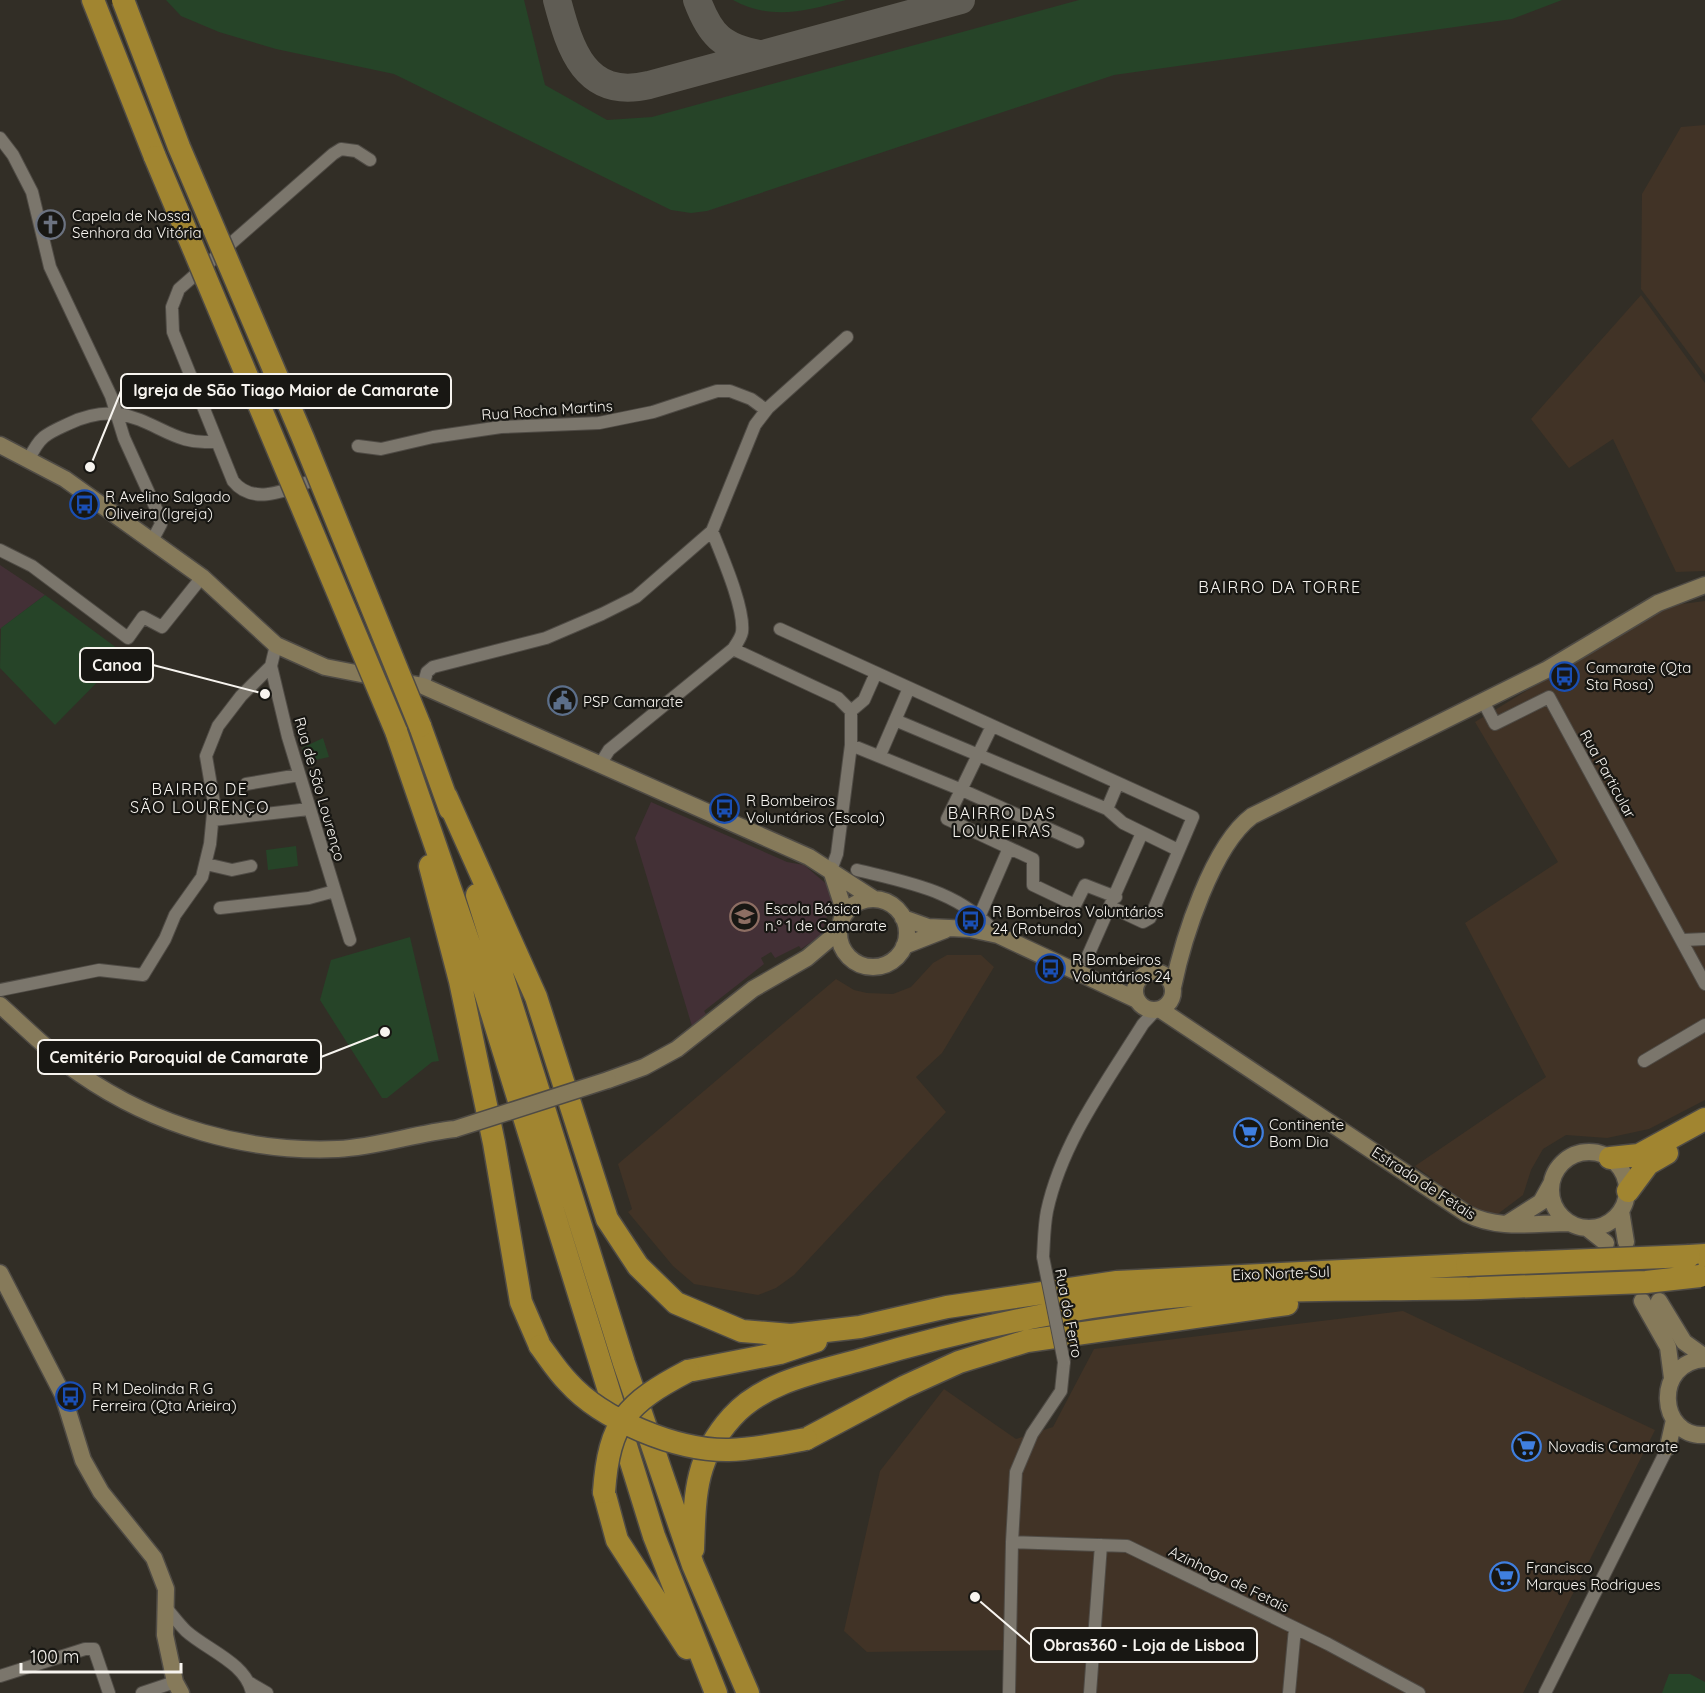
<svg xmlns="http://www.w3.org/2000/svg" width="1705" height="1693" font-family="Quicksand,sans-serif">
	<rect width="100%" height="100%" fill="#322e26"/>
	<path fill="#413326" d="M1705,125V375L1641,289L1642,194L1681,127Z
		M1641,295L1705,383V571L1676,572L1613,439L1569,468L1531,419Z
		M1705,601V1100L1649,1129L1607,1138L1566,1135L1543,1149L1531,1170L1523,1195L1495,1216L1477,1212L1415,1166L1546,1077L1465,923L1558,862L1475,722L1666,606Z
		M947,955H981L994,967L942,1053L916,1077L946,1112L794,1275L776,1288L758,1295L694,1284L673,1266L628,1212L632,1209L618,1164L836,979L854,990L867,993L893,994L911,987L933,963Z
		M1403,1311L1655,1430L1523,1693H1011L1014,1650L867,1652L844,1631L880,1471L944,1389L1016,1439L1053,1427L1094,1349Z"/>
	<path fill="#433036" d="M0,565L45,595L0,629Z
		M651,802L787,862L804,865L830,887L833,900L820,936L801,949L799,946L775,958L771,952L761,958L764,964L704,1011L706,1014L692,1026L635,838Z"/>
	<path fill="#264428" d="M166,0H524L545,85L607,120L652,117L1079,0H1562L1512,19L1114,75L707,211L691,213L671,210L394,74L276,49L219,32L181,16Z
		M733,0H846C806,11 771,21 733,0Z
		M45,595L125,654L55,725L0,668L1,628Z
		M323,738L329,757L306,762L302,748Z
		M296,846L298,866L268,870L266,850Z
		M410,937L439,1061L432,1062L387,1098H382L320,1000L331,960Z
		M1669,1674H1690L1705,1682V1693H1662Z"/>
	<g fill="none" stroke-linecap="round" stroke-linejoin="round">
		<path stroke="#5f5c54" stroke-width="28" d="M557,0C570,49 585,100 649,85L961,0
			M697,0C710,35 722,47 759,54"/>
		<defs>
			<path id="street" d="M0,138L13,155L32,192L50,267L111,396L124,438L158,513L161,524L152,541
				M358,446L381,449L433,437L501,427L599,423L653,412L717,391H730L751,399L766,410
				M29,459C40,436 46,434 68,424C140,390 161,451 217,441
				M322,477C294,486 255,509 233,481L173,332L172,307L179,289L333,154L341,149L356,151L370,160
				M0,550L32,566L128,638L143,617L162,627L202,577
				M780,629L1193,817L1150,918L1143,922L1111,907
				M276,645L271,666L288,737L350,940
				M733,649L838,698L851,711V745L837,854L831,870
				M423,686L427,672L433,667L546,638L602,614L636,597L712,531L755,425L768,408L847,337
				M1483,701L1495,724L1549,697L1705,984
				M851,711L864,700L876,673
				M895,720L1107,809L1123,823L1178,850
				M992,726L947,819L1033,859V885L1075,905L1085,885L1116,897
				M851,745L962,790L1078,842
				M880,755L909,688
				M601,763L609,750L733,649C737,643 741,638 742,632C745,608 721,554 712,531
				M246,784L299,775
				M1107,809L1118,783
				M213,820L309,809
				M206,864L232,870L251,866
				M857,870C910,883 960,891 998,935
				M220,908L309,898L335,891
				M980,915L1009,848
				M1683,940L1705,939
				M1086,960L1142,833
				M0,990L99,970L143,975L165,939L175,915L202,877L210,844L214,803L206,756L218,726L241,696L271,666
				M1644,1061L1705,1025
				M1043,1257C1044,1242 1044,1226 1047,1211C1062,1142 1106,1083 1143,1024L1155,1011
				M1012,1542L1127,1546L1328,1644L1419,1693
				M167,1609C173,1616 179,1624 186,1631C207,1650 246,1663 252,1693
				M0,1676L85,1649H94L109,1693
				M250,1683L267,1693
				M142,1693L175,1682
				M1009,1693L1012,1542L1016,1472L1032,1434L1061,1391L1064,1362
				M1090,1693L1101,1545
				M1289,1693L1295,1628
				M1545,1693L1668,1447"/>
			<path id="secondary" d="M0,445L65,479L202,577L276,645L325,667L423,686L809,857L874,899
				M831,870L845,913
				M839 933a34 34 0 1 1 68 0a34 34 0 1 1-68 0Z
				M903,918L928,927L970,929L998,935L1137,1000
				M904,946L945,930
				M1135 991a19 19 0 1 1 38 0a19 19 0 1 1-38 0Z
				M1173,987C1183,939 1212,846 1252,816L1546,670L1658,603L1705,585
				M0,1005C26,1028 51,1054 80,1074C155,1126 247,1153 338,1149C378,1147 416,1133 455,1129
				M1161,1010L1467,1214C1499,1230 1534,1223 1570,1223
				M608,1080L644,1067L677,1049L753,989L807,958L839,931
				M1551 1190a38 38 0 1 1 76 0a38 38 0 1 1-76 0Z
				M1621,1211L1626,1242
				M1508,1223L1541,1202L1551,1184
				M1587,1228L1606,1243
				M0,1273L63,1395L83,1460L101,1492L154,1558L166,1589L165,1635L175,1682L181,1693
				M1642,1301L1668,1347L1672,1378
				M1659,1301L1684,1342L1705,1357
				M1705,1359C1653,1362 1658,1438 1705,1435
				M1668,1447L1674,1420"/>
			<path id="highway" d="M93,0L155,157
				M420,726L450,809
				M396,731L479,972L654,1536L716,1693
				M446,796L536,997L607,1219L638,1266L676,1303L742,1331L791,1335L860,1327L947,1307L1117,1282L1467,1265
				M430,866L460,981L494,1143L521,1302L540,1346
				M477,895L624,1363L693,1565L748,1693
				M1610,1158L1639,1155L1705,1119
				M1628,1191L1648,1164L1667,1153
				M1689,1256L1705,1255
				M688,1371L780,1353L816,1341
				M806,1439L904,1387L959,1362L1027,1341L1287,1304
				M604,1492L617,1540L687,1648
				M693,1549C695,1496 694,1459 732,1417C763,1382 817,1372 860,1360C945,1335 1030,1315 1119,1303C1238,1286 1360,1291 1480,1288"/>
		</defs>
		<use href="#street" stroke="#4f4b45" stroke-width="14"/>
		<use href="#secondary" stroke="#4f4b45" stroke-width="19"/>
		<use href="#highway" stroke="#4f4b45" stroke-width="25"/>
		<use href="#street" stroke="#7b766c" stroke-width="12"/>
		<use href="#secondary" stroke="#867a5a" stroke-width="16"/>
		<use href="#highway" stroke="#a18530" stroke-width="22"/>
		<defs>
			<path id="street-bridge" d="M1043,1257L1064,1362"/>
			<path id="secondary-bridge" d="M455,1129L608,1080"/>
			<path id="highway-bridge" d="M123,0L179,147L303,438L420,726
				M155,157L396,731
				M1467,1265L1689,1256
				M1480,1288L1646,1282L1700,1276
				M540,1346C549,1358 557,1371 568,1382C602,1420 677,1451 729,1450C755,1449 780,1444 806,1439
				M604,1492C609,1421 627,1403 688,1371"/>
		</defs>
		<use href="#street-bridge" stroke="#4f4b45" stroke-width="14" stroke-linecap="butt"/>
		<use href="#secondary-bridge" stroke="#4f4b45" stroke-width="19" stroke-linecap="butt"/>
		<use href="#highway-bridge" stroke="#4f4b45" stroke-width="25" stroke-linecap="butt"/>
		<use href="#street-bridge" stroke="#7b766c" stroke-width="12"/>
		<use href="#secondary-bridge" stroke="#867a5a" stroke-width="16"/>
		<use href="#highway-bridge" stroke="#a18530" stroke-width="22"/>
	</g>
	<defs>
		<symbol id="church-ring" viewBox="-11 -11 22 22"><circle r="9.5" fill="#181713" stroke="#6b7280" stroke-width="1.5"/><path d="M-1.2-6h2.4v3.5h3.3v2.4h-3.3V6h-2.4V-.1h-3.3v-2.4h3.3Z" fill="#6b7280"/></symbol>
		<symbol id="bus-ring" viewBox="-11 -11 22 22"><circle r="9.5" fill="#181713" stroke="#1a4fb4" stroke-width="1.5"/><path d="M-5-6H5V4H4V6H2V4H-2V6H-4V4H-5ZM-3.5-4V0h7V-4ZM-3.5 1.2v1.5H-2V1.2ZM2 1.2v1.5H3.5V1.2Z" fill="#1a4fb4"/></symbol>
		<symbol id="civic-ring" viewBox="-11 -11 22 22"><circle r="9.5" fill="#181713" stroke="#5c6f8a" stroke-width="1.5"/><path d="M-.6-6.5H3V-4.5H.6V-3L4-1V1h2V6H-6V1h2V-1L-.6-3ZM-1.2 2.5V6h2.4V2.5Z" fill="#5c6f8a"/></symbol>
		<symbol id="school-ring" viewBox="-11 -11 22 22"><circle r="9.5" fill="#181713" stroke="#8d6e63" stroke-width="1.5"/><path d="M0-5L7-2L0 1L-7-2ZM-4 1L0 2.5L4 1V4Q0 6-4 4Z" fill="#8d6e63"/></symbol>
		<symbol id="supermarket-ring" viewBox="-11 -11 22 22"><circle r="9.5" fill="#181713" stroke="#3f7fe0" stroke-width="1.5"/><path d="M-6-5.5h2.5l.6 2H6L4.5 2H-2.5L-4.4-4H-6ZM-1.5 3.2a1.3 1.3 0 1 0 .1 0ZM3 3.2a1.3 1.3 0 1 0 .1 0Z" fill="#3f7fe0"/></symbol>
	</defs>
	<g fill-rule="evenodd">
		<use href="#church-ring" x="34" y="208" width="33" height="33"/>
		<use href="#bus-ring" x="68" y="488" width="33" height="33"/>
		<use href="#bus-ring" x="1548" y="660" width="33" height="33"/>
		<use href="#civic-ring" x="546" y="684" width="33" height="33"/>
		<use href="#bus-ring" x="708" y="792" width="33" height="33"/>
		<use href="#school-ring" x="728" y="900" width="33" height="33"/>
		<use href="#bus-ring" x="954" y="904" width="33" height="33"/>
		<use href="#bus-ring" x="1034" y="952" width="33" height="33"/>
		<use href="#supermarket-ring" x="1232" y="1116" width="33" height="33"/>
		<use href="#bus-ring" x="54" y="1380" width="33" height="33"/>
		<use href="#supermarket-ring" x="1510" y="1430" width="33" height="33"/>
		<use href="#supermarket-ring" x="1488" y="1560" width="33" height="33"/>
	</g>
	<g text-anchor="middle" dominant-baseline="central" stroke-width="4.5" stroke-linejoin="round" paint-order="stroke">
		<g font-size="15" fill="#f7f4ef" stroke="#181713" text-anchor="start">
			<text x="72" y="215">Capela de Nossa<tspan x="72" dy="17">Senhora da Vitória</tspan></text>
			<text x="105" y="496">R Avelino Salgado<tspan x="105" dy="17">Oliveira (Igreja)</tspan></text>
			<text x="1586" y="667">Camarate (Qta<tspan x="1586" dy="17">Sta Rosa)</tspan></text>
			<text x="583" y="701">PSP Camarate</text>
			<text x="746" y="800">R Bombeiros<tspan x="746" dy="17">Voluntários (Escola)</tspan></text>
			<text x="765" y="908">Escola Básica<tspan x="765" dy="17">n.º 1 de Camarate</tspan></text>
			<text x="992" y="911">R Bombeiros Voluntários<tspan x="992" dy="17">24 (Rotunda)</tspan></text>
			<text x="1072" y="959">R Bombeiros<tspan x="1072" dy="17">Voluntários 24</tspan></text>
			<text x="1269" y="1124">Continente<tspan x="1269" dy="17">Bom Dia</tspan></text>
			<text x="92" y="1388">R M Deolinda R G<tspan x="92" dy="17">Ferreira (Qta Arieira)</tspan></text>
			<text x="1548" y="1446">Novadis Camarate</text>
			<text x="1526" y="1567">Francisco<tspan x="1526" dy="17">Marques Rodrigues</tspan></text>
		</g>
		<g font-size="15" fill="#f7f4ef" stroke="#181713">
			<text transform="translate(547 410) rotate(-4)">Rua Rocha Martins</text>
			<text transform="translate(1608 774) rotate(61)">Rua Particular</text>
			<text transform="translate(320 789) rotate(74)">Rua de São Lourenço</text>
			<text transform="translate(1424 1183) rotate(33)">Estrada de Fetais</text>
			<text transform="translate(1281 1273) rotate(-2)">Eixo Norte-Sul</text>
			<text transform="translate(1069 1313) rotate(79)">Rua do Ferro</text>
			<text transform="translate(1229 1579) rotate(26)">Azinhaga de Fetais</text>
		</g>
		<g font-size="16" letter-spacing="1.5" fill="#f7f4ef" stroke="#181713">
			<text x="1280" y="587">BAIRRO DA TORRE</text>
			<text x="200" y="789">BAIRRO DE<tspan x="200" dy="18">SÃO LOURENÇO</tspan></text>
			<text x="1002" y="813">BAIRRO DAS<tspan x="1002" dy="18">LOUREIRAS</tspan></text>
		</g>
	</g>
	<path fill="none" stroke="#f7f4ef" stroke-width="2" d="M90 467L121 391M265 694L153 665M385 1032L321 1057M975 1597L1031 1645"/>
	<g fill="#f7f4ef" stroke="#181713" stroke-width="2">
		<circle cx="90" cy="467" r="6"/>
		<circle cx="265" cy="694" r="6"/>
		<circle cx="385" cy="1032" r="6"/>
		<circle cx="975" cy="1597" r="6"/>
	</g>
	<g fill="#181713" stroke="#f7f4ef" stroke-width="2">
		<rect x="121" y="374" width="330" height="34" rx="6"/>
		<rect x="80" y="648" width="73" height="34" rx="6"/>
		<rect x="38" y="1040" width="283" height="34" rx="6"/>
		<rect x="1031" y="1628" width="226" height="34" rx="6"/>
	</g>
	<g font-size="16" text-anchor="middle" font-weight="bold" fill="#f7f4ef">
		<text x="286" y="396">Igreja de São Tiago Maior de Camarate</text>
		<text x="117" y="671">Canoa</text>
		<text x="179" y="1063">Cemitério Paroquial de Camarate</text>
		<text x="1144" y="1651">Obras360 - Loja de Lisboa</text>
	</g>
	<path d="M21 1663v9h160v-9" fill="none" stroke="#f7f4ef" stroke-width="3"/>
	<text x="30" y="1663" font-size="18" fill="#f7f4ef" stroke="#181713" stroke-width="4.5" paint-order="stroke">100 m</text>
</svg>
